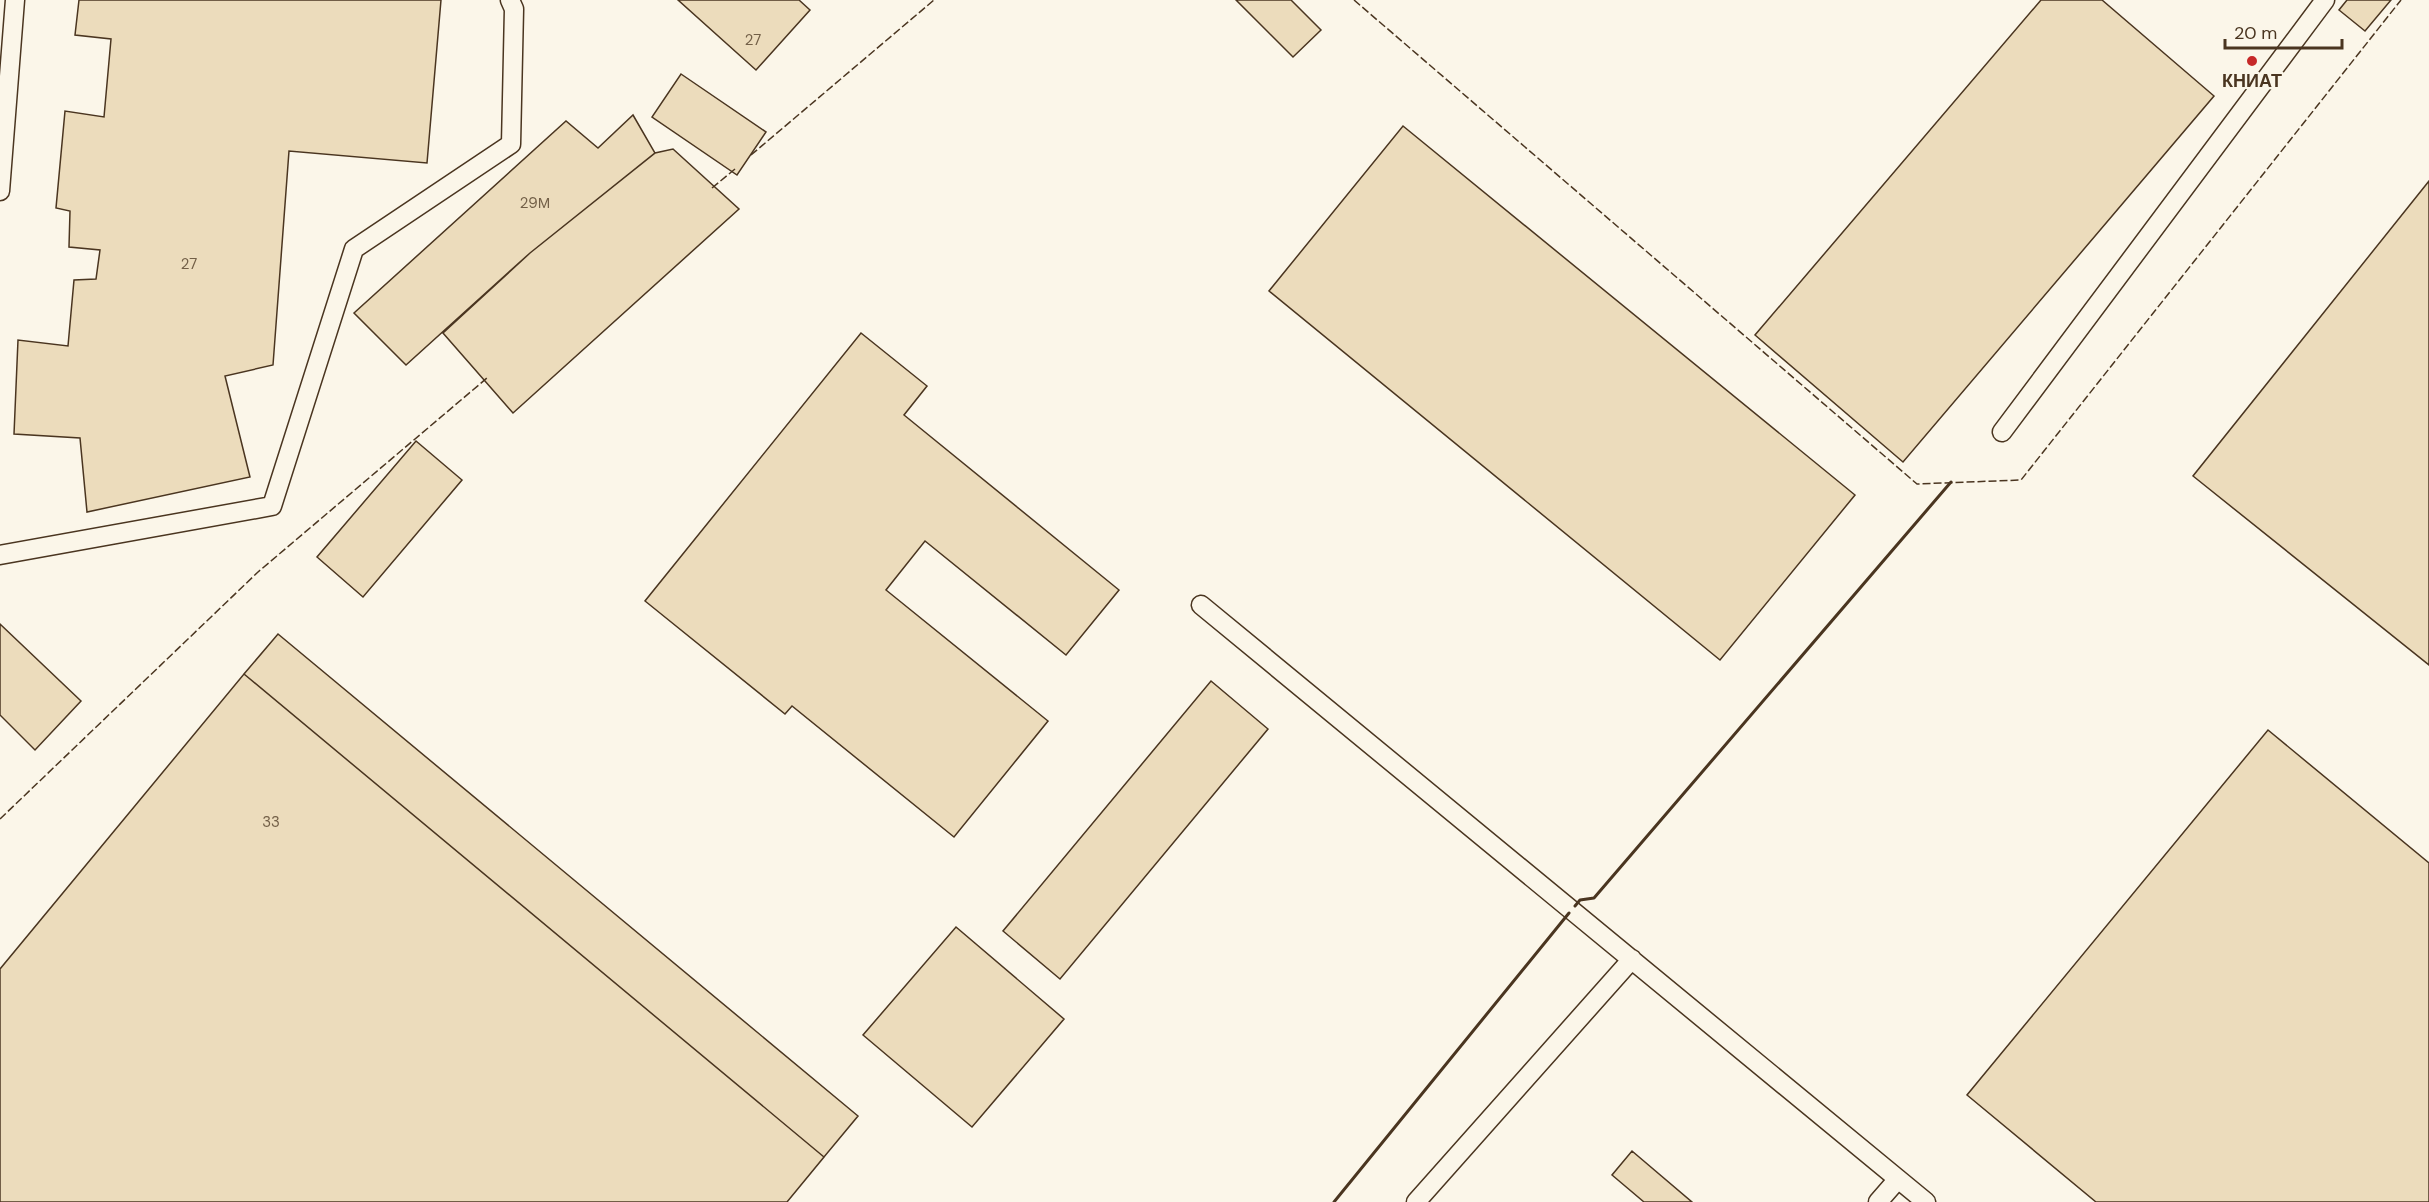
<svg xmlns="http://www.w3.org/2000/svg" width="2429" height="1202" font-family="'DM Sans',sans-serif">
	<rect width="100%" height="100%" fill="#fbf6e9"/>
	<path fill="#ecdcbc" stroke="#4a3520" stroke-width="1.5" d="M79,0H441L427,163L289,151L273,365L225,376L250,477L87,512L80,438L14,434L18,340L68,346L74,280L96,279L100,250L69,247L70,211L56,208L65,111L104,117L111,39L75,35Z
		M678,0H799L810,10L756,70Z
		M1236,0H1291L1321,30L1293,57Z
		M2041,0H2102L2214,96L1903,462L1755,335Z
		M2347,0H2391L2365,31L2339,10Z
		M681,74L766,132L737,175L652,117Z
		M633,115L655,153L530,253L406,365L354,313L566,121L598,148Z
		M1403,126L1855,495L1720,660L1269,291Z
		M673,149L739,209L513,413L443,333L530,253L655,153Z
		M2429,181V665L2193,476Z
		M861,333L927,386L904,415L1119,590L1066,655L925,541L886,590L1048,721L954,837L792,706L785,714L645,601Z
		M416,441L462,480L363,597L317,557Z
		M0,624L81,701L35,750L0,715Z
		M278,634L858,1116L824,1157L244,674Z
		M244,674L824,1157L787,1202H0V969Z
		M1211,681L1268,729L1060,979L1003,931Z
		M2268,730L2429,863V1202H2096L1967,1095Z
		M956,927L1064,1019L972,1127L863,1035Z
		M1632,1151L1692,1202H1644L1612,1175Z"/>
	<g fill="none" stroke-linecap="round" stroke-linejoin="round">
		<defs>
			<path id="lane" d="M0,191L15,0
				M2002,432L2325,0
				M0,555L272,506L354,249L511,144L514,9L510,0
				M1201,605L1926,1202
				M1416,1202L1632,959
				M1878,1202L1898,1179"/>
		</defs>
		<use href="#lane" stroke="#4a3520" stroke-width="21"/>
		<use href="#lane" stroke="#fbf6e9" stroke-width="18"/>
		<path stroke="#4a3520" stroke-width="1.5" stroke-dasharray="8 3" stroke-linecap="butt" d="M1354,0L1917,484L2021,480L2401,0
			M751,155L934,0
			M712,188L735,169
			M0,819L258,572L487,378"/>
		<path stroke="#4a3520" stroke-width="3" d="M1575,906L1580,900L1594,898L1951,482
			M1334,1202L1569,913"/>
	</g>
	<circle fill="#c62828" stroke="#fbf6e9" stroke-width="2" cx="2252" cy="61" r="6"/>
	<g text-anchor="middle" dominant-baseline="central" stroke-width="4.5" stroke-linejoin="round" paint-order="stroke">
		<g font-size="15" fill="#725f47">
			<text x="753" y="40">27</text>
			<text x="535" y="203">29М</text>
			<text x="189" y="264">27</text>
			<text x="271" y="822">33</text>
		</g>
		<g font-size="18" font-weight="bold" fill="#4a3520" stroke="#fbf6e9">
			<text x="2252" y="81">КНИАТ</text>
		</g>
	</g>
	<path d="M2225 39v9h117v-9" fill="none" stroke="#4a3520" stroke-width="3"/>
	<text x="2234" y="39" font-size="18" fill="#4a3520" stroke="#fbf6e9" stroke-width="4.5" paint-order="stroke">20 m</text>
</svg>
